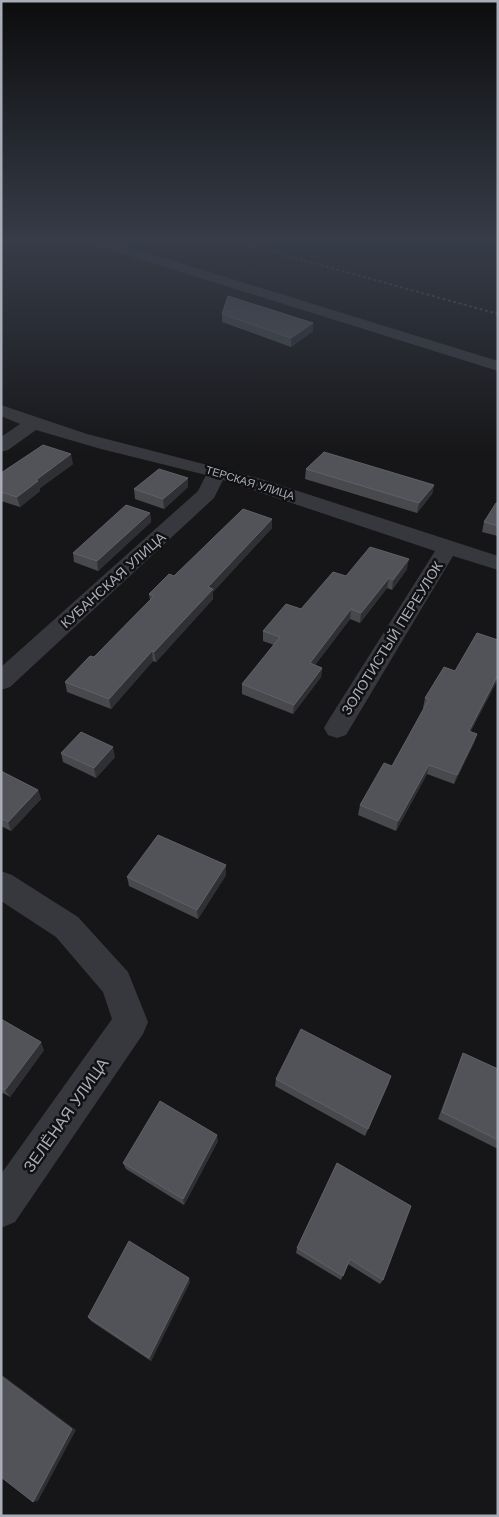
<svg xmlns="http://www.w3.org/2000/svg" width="499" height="1517" font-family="'Work Sans',sans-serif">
	<rect width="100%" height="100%" fill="#161618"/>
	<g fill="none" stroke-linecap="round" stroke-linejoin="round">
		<path fill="#37383d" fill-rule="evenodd" d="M97,243H115L498,361V371L98,246Z
			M1,405L87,434L258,478L498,556V570L453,556L346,735L337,738L328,735L324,728L328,721L435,551L223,480L214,498L10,687L1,690V667L198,491L206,475L101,449L36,430L8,450L1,452V437L20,424L1,416Z
			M1,871L12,875L78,917L128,972L148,1022L143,1034L15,1222L1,1228V1174L112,1019L103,992L56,937L1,901Z"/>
		<path stroke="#4a4c52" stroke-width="2" stroke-dasharray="3 2.5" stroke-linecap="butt" d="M241,243L498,314"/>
	</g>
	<path fill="#47494d" d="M222,314L313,331L291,347L222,322Z
		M73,464L40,488V491L20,507L1,501V473Z
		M306,469L434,485L432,494L417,513L305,479Z
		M188,487L164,509L135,499L134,489Z
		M498,503V536L482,532L484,522Z
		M150,513L151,522L98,571L74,562L73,553Z
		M272,519V528L213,592V599L156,662L153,661L111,709L67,692L65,682L94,657L150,600L149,594L174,576Z
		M407,569L392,590L387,588L360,623L350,619L315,665L322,668L321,677L293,714L242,694V684L274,645L263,641V631L301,609L346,576Z
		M498,640V679L470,732L477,734L474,743L454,784L427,774L396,831L358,815L360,805L392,766L424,708H423L425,698L455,671Z
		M61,753L115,757L96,778L63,762Z
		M1,771L38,790L41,799L11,831L1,826Z
		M226,875L198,919L129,886L127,877Z
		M1,1019L44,1050L10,1097L1,1092Z
		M463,1053L498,1069V1149L438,1119L460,1060Z
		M276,1079L389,1083L365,1136L275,1086Z
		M218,1141L184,1205L126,1169L123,1163Z
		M337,1163L383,1280L380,1284L348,1264L341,1280L296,1253L297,1248Z
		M190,1282L151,1361L91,1321L88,1317Z"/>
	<path fill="#2f3033" d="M313,323V331L291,347V338Z
		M71,454L73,464L40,488V491L20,507L17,497L36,480Z
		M188,478V487L164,509L163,499Z
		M434,485L432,494L417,513L419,503Z
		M150,513L151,522L98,571L97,561Z
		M272,519V528L213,592V599L156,662L154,652L208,587Z
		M409,559L407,569L392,590L393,580Z
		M389,578L387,588L360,623L361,613Z
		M351,609L350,619L309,673L310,663Z
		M152,651L153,661L111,709L109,699Z
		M322,668L321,677L293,714L294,705Z
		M498,675V679L466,741L469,731Z
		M477,734L474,743L454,784L457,775Z
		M113,747L115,757L96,778L94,768Z
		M429,765L427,774L396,831L398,821Z
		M38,790L41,799L11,831L8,822Z
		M226,865V875L198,919L197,910Z
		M41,1042L44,1050L10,1097L5,1090Z
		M391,1076L389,1083L365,1136L368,1129Z
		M217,1135L218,1141L184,1205L183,1199Z
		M189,1278L190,1282L151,1361L149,1358Z
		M1,1374L76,1430L38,1501L33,1502Z"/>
	<path fill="#525359" stroke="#5f6168" d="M228,296L313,323L291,338L222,314Z
		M43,445L71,454L36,480L38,481L17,497L1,492V473Z
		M324,452L434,485L419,503L306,469Z
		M159,469L188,478L163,499L134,489Z
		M496,503H498V526L484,522Z
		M126,505L150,513L97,561L73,553Z
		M243,509L272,519L208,587L213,589L154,652L152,651L109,699L65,682L90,656L94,657L154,596L149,594L169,574L174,576Z
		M370,547L409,559L393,580L389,578L361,613L351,609L310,663L322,668L294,705L242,684L280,637L263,631L286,604L301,609L333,572L346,576Z
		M477,633L498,640V675L469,731L477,734L457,775L429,765L398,821L360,805L384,763L392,766L429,699L425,698L444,667L455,671Z
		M81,732L113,747L94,768L61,753Z
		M1,771L38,790L8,822L1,818Z
		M158,835L226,865L197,910L127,877Z
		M1,1019L41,1042L5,1090L1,1088Z
		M301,1029L391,1076L368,1129L276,1079Z
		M463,1053L498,1069V1140L442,1112Z
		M160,1101L217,1135L183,1199L123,1163Z
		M337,1163L411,1206L383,1280L350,1259L343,1276L297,1248Z
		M129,1241L189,1278L149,1358L88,1317Z
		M1,1376L72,1429L33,1502L1,1477Z"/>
	<linearGradient id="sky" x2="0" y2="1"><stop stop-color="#0c0c0d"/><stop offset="0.53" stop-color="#363c48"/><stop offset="1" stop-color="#363c48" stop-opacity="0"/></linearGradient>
	<rect width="499" height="455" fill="url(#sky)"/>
	<g text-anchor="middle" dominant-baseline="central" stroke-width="5" stroke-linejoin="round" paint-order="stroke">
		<g font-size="11" fill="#a8adb8" stroke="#111113">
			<text transform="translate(250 483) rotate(17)">ТЕРСКАЯ УЛИЦА</text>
		</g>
		<g font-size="14" fill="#a8adb8" stroke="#111113">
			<text transform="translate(113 580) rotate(-42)">КУБАНСКАЯ УЛИЦА</text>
			<text transform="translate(392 638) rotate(-58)">ЗОЛОТИСТЫЙ ПЕРЕУЛОК</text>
		</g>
		<g font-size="16" fill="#a8adb8" stroke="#111113">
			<text transform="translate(66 1115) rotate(-55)">ЗЕЛЁНАЯ УЛИЦА</text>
		</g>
	</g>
	<rect width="499" height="1517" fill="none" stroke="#a8adb8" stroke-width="5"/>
</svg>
